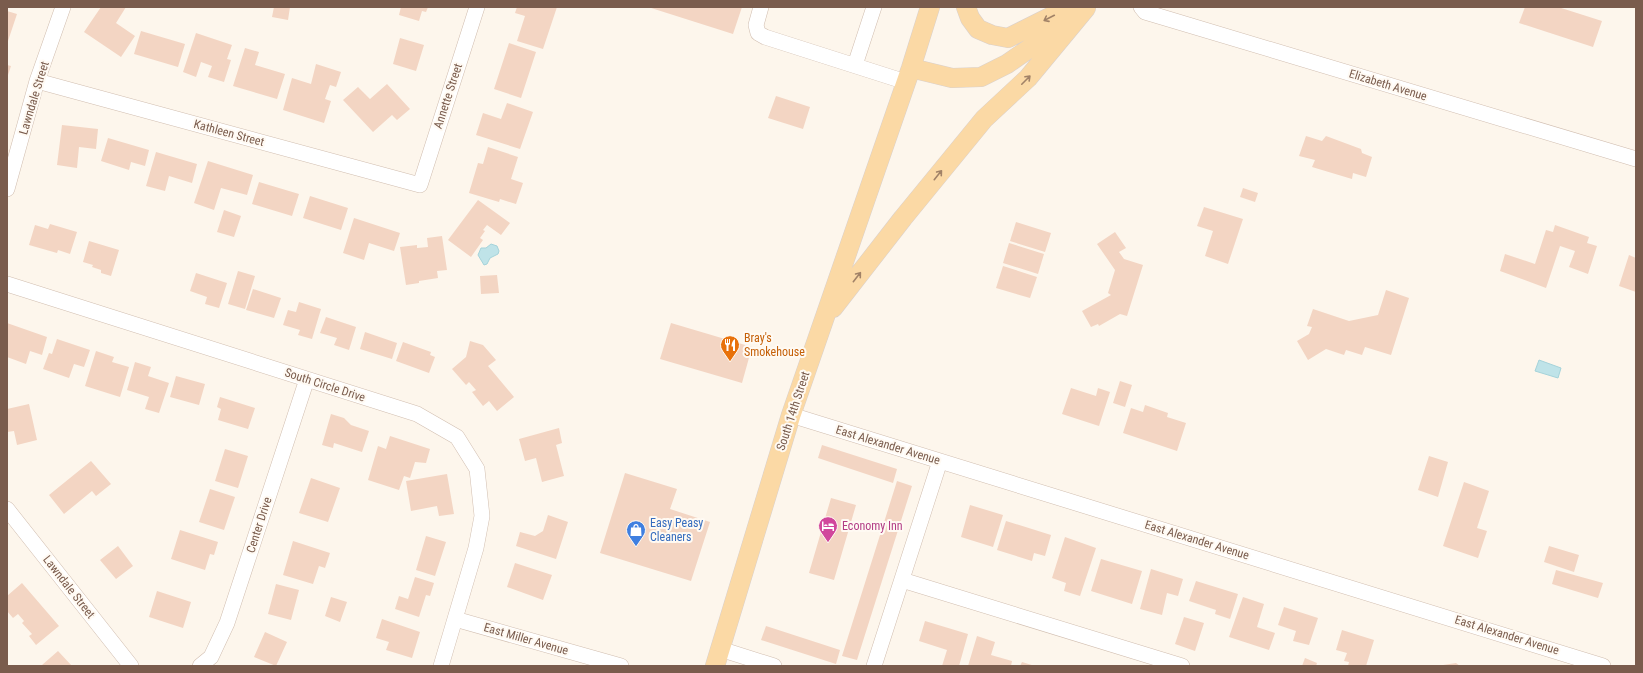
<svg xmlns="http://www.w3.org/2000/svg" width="1643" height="673" font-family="'Roboto Condensed',sans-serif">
	<rect width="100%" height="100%" fill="#fdf6ec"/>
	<path fill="#bfe3e8" stroke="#a5d3da" d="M491,244L497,246L499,251L498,254L490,258L487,264L484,265L478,255L481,248H486Z
		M1539,360L1561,368L1558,378L1535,371Z"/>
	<path fill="#f3d5c3" d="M101,7H126L116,23L135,36L121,57L84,32Z
		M274,7H290L288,20L272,17Z
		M401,7H428L426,12L422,11L419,21L399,15Z
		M517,7H557L543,49L517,41L525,16L515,13Z
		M648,7H742L733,34Z
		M1525,7H1558L1602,21L1593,47L1519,23Z
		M7,11L17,14L7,44Z
		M141,31L185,44L178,67L134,54Z
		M196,33L232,45L227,59L231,60L224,82L208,77L212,66L201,62L196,77L183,72Z
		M400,38L424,45L416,71L393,64Z
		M509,43L536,52L521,98L494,89Z
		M245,48L259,52L255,65L285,74L277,99L233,86Z
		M316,64L341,72L336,87L330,85L325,99L331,101L324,123L283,110L292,78L311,84Z
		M7,65L11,66L7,78Z
		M387,84L410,109L397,120L392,115L373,132L343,100L358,87L370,99Z
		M776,96L810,107L803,129L768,118Z
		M507,103L533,112L520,149L476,135L483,113L501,119Z
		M62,125L98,129L96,149L79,147L77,168L57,165Z
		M1306,136L1322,141L1326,136L1361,149L1362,153L1372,157L1366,177L1353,173L1352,179L1312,167L1315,160L1299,156Z
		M108,138L149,150L145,166L131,162L129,170L101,161Z
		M488,147L518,157L511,179L523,183L516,204L500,199L499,202L469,193L478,163L483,164Z
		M156,152L197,164L192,183L169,176L165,191L146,186Z
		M208,161L253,175L247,195L221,188L214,210L194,203Z
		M259,182L299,194L292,216L252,204Z
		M1243,188L1258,193L1255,202L1240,197Z
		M310,196L348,208L341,230L303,218Z
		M478,200L510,223L501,235L487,225L483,230L485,231L480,238L483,240L471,257L448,240Z
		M1204,207L1243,219L1228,264L1205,256L1213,231L1197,226Z
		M224,210L241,216L234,237L217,232Z
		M354,218L400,233L394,251L369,243L364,260L343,253Z
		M1016,222L1051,233L1045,252L1010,241Z
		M50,224L77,232L70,254L58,250L57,253L29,245L35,225L48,229Z
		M1555,225L1589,237L1587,243L1597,246L1588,274L1569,267L1575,251L1560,246L1546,288L1500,271L1505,254L1535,264L1546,230L1553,232Z
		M1115,232L1126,248L1119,252L1124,259L1143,265L1127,316L1120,314L1099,326L1098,324L1091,327L1082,311L1111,295L1108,293L1115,270L1097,244Z
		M442,236L447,270L437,271L438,278L419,281V283L406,285L400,247L417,245V248L428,247L427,238Z
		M89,241L119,250L111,276L101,273V270L92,267L93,265L83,262Z
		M1009,243L1044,254L1038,274L1003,263Z
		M1629,255L1636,258V292L1619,286Z
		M1003,266L1037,277L1030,298L996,288Z
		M238,271L255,276L245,309L228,304Z
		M196,273L227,283L219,308L205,304L207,297L190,291Z
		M497,275L499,293L481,294L480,276Z
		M253,289L281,298L274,318L246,310Z
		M1386,290L1409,298L1391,355L1365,347L1362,355L1346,350L1344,355L1326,349L1308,360L1297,341L1309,334L1312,327L1307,326L1313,309L1349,321L1378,315Z
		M299,302L321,309L312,339L298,335L300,330L283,325L288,310L296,312Z
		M326,317L356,327L349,350L334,345L337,338L320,333Z
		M7,323L47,337L42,355L30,351L26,364L7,357Z
		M671,323L752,347L742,383L660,359Z
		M365,332L397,343L392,359L360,349Z
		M57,339L90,350L84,367L74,364L69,378L43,369L49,353L52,354Z
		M470,341L483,345L496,360L488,366L514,397L497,411L489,401L483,406L472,392L476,390L469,382L466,385L452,369L466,357Z
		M403,342L431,352L430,355L435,357L429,373L396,361Z
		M96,351L114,357L112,362L129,367L120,397L85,386Z
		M135,362L151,367L148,376L169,383L159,413L145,409L149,397L127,390Z
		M176,376L205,384L199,405L170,397Z
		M1120,381L1132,385L1125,407L1113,403Z
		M1071,388L1096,396L1098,388L1110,392L1099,426L1062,414Z
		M220,397L255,408L248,429L218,420L221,409L217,407Z
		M29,404L37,440L17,445L14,431L7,432V409Z
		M1145,405L1168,413L1167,417L1186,423L1177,451L1123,433L1131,408L1143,412Z
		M331,414L344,418L351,425L369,431L362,452L334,443L333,448L322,445Z
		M559,428L562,443L556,445L564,476L542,482L536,458L525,461L519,439Z
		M390,436L430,449L426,463L415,462L410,478L404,476L399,490L368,480L378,446L386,449Z
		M822,445L897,469L893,483L818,458Z
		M225,449L248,456L238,488L215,481Z
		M1429,456L1448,462L1438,497L1418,490Z
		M91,461L111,484L96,496L92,491L64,514L49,495Z
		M625,473L677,489L670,509L710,522L691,581L600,553Z
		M447,474L454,514L439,516L437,506L411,511L406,481Z
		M311,478L340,488L328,522L299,513Z
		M897,481L912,486L857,660L842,656Z
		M1464,482L1489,491L1477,528L1487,531L1478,558L1443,546Z
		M210,489L235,497L224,530L199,522Z
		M831,498L856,505L834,580L809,573Z
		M970,505L1003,515L993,547L961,537Z
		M548,515L568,522L556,559L516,546L520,532L535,536L543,531Z
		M1006,521L1051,535L1045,556L1034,553L1032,561L997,550Z
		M180,530L218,542L214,555L210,554L205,570L171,559Z
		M426,536L446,542L435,576L416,570Z
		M1065,537L1096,548L1080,596L1064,591L1066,583L1052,578Z
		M293,541L330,553L325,568L319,566L313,584L283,575Z
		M118,546L133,566L116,579L100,560Z
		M1549,546L1579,555L1574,572L1544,562Z
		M1101,559L1142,571L1132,604L1091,591Z
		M515,563L552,575L543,600L507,587Z
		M1151,569L1183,579L1178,596L1167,593L1162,615L1140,609Z
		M1556,570L1603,583L1598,598L1552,584Z
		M415,577L434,583L430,596L426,595L419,617L395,609L399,596L408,599Z
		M1196,581L1238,594L1230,619L1215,614L1216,610L1189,601Z
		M22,583L59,626L36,645L29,636L32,634L22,623L24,621L18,614L13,618L7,611V596Z
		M276,584L299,590L291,620L268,614Z
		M157,591L191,602L183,628L149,617Z
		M331,597L347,602L340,622L325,616Z
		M1243,597L1264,604L1257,627L1275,633L1269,650L1229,637Z
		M1284,607L1318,618L1309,645L1293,641L1296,631L1278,625Z
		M1184,617L1204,623L1195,651L1175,644Z
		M382,619L420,632L412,658L386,650L389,642L376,638Z
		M925,621L968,634L959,666H942L947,650L919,641Z
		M766,626L840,650L836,664L761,640Z
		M1342,630L1374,640L1366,666H1348L1349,662L1344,661L1347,653L1336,650Z
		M265,632L287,642L276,666L254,657Z
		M977,636L995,642L991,655L1012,661L1011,666H968Z
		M58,651L72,666H43L42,665Z
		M1305,658L1317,663L1316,666H1302Z
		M1022,662L1035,666H1020Z
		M1456,663L1460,666H1443V665Z"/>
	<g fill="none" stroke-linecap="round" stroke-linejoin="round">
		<defs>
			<path id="minor" d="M761,7L756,25L758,33L765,37L906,82
				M1141,7L1145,12L1636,159
				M855,65L874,7
				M37,81L420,185L477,7
				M7,189L37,81L63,7
				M7,284L417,414L457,437L477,469L482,516L476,548L441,666
				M791,415L1603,666
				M7,509L131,666
				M902,580L1182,666
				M455,619L621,666
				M720,649L774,666
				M200,666L211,657L227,623L307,379
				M874,666L940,461"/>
			<path id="major" d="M966,7L970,18L978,29L992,35L1008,38L1058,13L1075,10
				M911,68L952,78L981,77L1007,64L1066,23
				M833,308L903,218L984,119L1028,78L1086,8
				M715,666L791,415L911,68L930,7"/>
		</defs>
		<use href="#minor" stroke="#d1beb0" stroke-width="16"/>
		<use href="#major" stroke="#dad1cd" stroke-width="20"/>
		<use href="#minor" stroke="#fff" stroke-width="15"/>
		<use href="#major" stroke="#fbd9a5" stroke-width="19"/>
	</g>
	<defs><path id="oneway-shaft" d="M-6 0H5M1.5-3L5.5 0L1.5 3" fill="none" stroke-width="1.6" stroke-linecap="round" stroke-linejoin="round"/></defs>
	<g stroke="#a18267">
		<use href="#oneway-shaft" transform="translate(1049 18) rotate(153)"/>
		<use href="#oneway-shaft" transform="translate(1026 80) rotate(-45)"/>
		<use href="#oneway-shaft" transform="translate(938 175) rotate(-51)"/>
		<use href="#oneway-shaft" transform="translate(857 277) rotate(-52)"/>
	</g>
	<defs>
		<symbol id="restaurant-pin" viewBox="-11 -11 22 30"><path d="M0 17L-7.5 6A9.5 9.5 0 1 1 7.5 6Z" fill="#e8710a" stroke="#fffaf3"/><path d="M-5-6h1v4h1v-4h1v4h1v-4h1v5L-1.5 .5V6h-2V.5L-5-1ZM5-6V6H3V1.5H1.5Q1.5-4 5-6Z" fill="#fff"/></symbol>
		<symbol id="hotel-pin" viewBox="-11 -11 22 30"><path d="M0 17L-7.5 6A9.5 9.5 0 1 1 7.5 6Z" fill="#d1479c" stroke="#fffaf3"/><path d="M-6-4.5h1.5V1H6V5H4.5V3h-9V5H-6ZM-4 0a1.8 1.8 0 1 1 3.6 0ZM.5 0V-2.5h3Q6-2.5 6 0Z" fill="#fff"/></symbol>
		<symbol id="shop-pin" viewBox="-11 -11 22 30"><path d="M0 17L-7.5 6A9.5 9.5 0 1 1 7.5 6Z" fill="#3f7fe0" stroke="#fffaf3"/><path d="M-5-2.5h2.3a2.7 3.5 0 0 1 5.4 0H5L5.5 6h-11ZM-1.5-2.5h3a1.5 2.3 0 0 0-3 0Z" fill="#fff"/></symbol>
	</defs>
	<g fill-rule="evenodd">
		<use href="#restaurant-pin" x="719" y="334" width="22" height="30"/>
		<use href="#hotel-pin" x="817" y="515" width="22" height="30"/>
		<use href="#shop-pin" x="625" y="519" width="22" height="30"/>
	</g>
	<g text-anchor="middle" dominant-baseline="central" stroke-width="4" stroke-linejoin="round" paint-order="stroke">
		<g font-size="12" fill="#7a5c4d" stroke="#fffaf3">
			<text transform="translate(1388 85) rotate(17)">Elizabeth Avenue</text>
			<text transform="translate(448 96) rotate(-72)">Annette Street</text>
			<text transform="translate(34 98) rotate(-73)">Lawndale Street</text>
			<text transform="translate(229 133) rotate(15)">Kathleen Street</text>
			<text transform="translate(325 385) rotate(18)">South Circle Drive</text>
			<text transform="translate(793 411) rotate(-72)">South 14th Street</text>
			<text transform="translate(888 445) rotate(17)">East Alexander Avenue</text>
			<text transform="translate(259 525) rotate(-72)">Center Drive</text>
			<text transform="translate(1197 540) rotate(17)">East Alexander Avenue</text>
			<text transform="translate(69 587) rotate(52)">Lawndale Street</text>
			<text transform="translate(1507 635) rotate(17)">East Alexander Avenue</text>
			<text transform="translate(526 639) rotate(16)">East Miller Avenue</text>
		</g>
		<g font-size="12" fill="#c56008" stroke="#fffaf3" text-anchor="start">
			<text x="744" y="338">Bray's<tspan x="744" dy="14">Smokehouse</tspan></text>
		</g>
		<g font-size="12" fill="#366cbe" stroke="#fffaf3" text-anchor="start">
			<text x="650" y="523">Easy Peasy<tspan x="650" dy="14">Cleaners</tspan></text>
		</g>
		<g font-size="12" fill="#b23c85" stroke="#fffaf3" text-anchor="start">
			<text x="842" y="526">Economy Inn</text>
		</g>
	</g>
	<rect width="1643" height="673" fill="none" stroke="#7a5c4d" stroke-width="16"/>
</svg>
